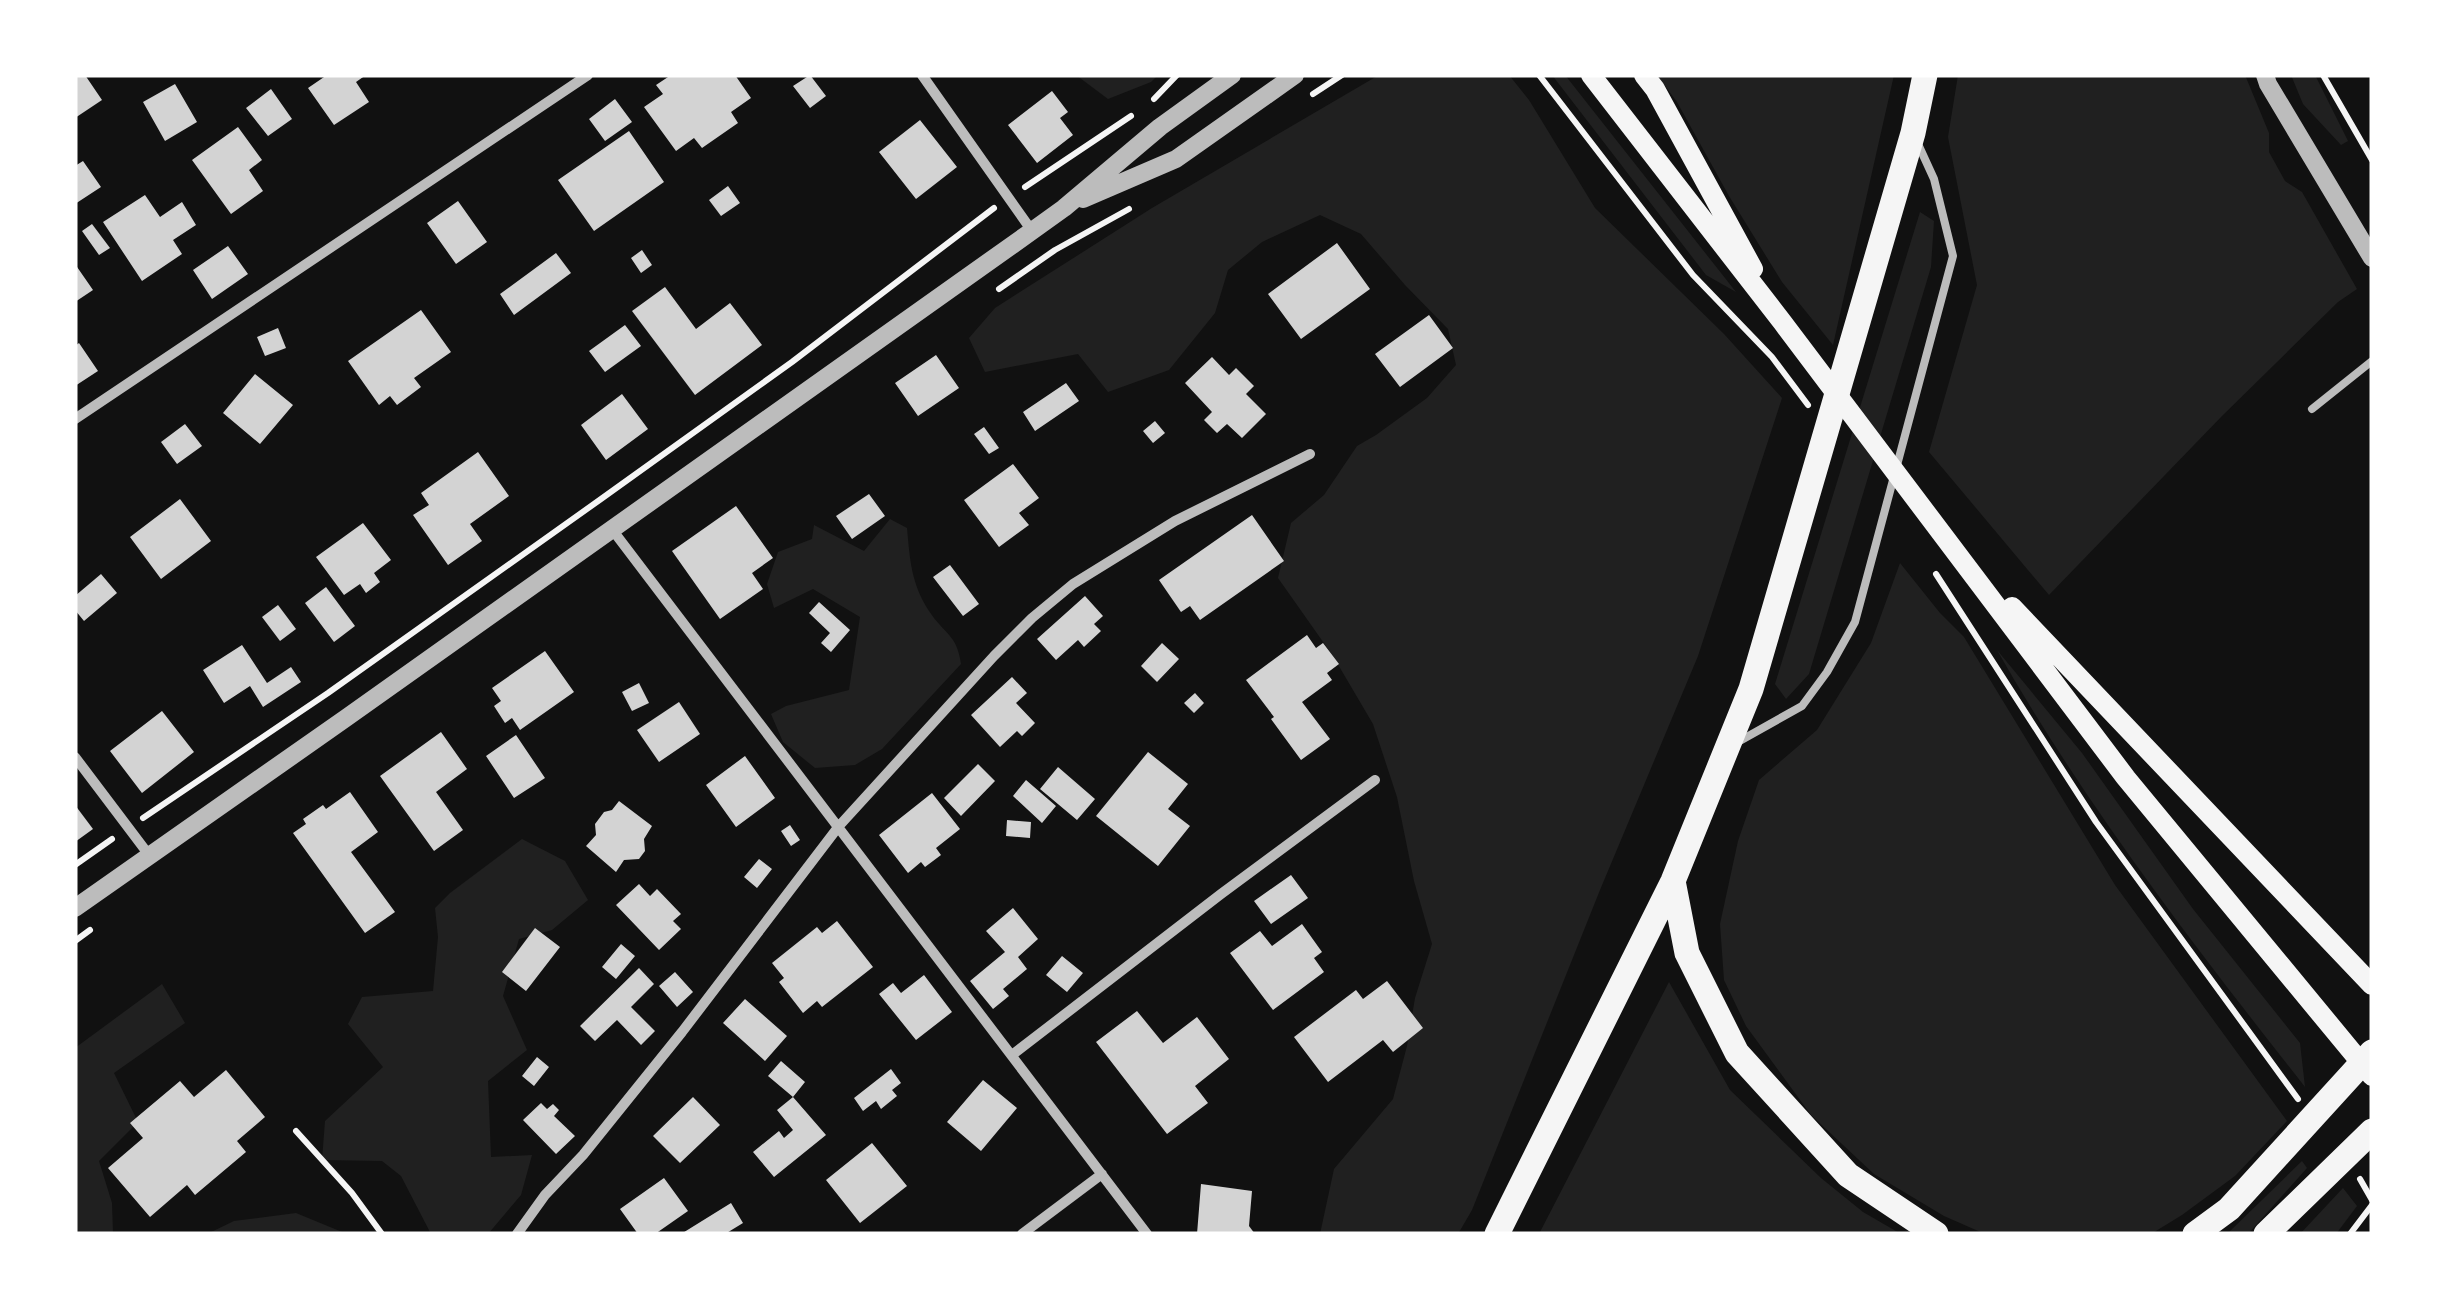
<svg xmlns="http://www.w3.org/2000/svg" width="2447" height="1309" font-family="'Work Sans',sans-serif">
	<rect width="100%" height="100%" fill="#111"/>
	<path fill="#202020" d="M1076,75H1158L1151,82L1108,99Z
		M1379,75H1509L1529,100L1595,208L1724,334L1782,398L1698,656L1600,890L1472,1210L1458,1234H1320L1334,1169L1393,1099L1407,1046L1415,998L1432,944L1414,881L1397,797L1373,724L1333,656L1278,578L1291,523L1324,495L1357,446L1376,435L1427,398L1456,365L1448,329L1405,285L1361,234L1320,215L1262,242L1228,270L1215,313L1169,370L1108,392L1078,354L985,372L969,338L995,308L1152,208Z
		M1552,75H1565L1736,292L1706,275Z
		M1657,75H1894L1833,345L1782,282L1729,196L1677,102Z
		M1958,75H2245L2269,133V152L2285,181L2302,192L2357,289L2338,302L2222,416L2049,595L1929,452L1977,285L1948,137Z
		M2291,75H2315L2348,141L2341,145L2303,104Z
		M1920,212L1934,221L1931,267L1809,674L1786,699L1775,684Z
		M890,519L907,528C910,560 911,583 929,611C944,634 957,634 961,664L882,749L855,765L815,768L783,742L771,714L786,706L849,690L860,617L813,589L774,608L767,584L778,552L812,539L814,525L864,551Z
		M1900,563L1940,613L1964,637L2115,885L2287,1121L2235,1176L2182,1215L2151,1234H1985L1944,1216L1874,1174L1811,1115L1746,1026L1724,980L1720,924L1738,841L1759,780L1817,730L1871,643Z
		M1997,650L2082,753L2193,909L2300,1043L2305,1087C2195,947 2085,805 1997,650Z
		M522,839L565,861L588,900L552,930L519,939L503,996L527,1050L488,1081L491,1157L532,1155L521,1195L488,1234H431L401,1176L382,1161L322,1160L325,1121L383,1067L348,1024L362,997L433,991L438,937L435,908L450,893Z
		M1669,982L1730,1090L1821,1178L1863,1212L1901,1234H1539Z
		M162,984L185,1023L114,1073L138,1122L99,1161L112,1203L113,1234H75V1048Z
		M2302,1161L2307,1168L2248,1234H2227Z
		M2343,1188L2357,1206L2336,1234H2300Z
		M296,1213L347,1234H207L234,1221Z"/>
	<path fill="#d3d3d3" d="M75,75H85L102,100L75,118Z
		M327,75H366L356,82L369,102L334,125L308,88Z
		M671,75H735L751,98L731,112L738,123L702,148L694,138L676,151L644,107L663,94L656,85Z
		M810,75L826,96L810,108L793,86Z
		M175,84L197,122L165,141L143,102Z
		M271,89L292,119L268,136L246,108Z
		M1052,91L1068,112L1060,118L1073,135L1037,163L1008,125Z
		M615,99L632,122L605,141L589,119Z
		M920,120L957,167L916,199L879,152Z
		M238,127L262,160L249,170L263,191L231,214L192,160Z
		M629,131L664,182L594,231L558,180Z
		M83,161L101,187L75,204V166Z
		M728,186L740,203L721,216L709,200Z
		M145,195L160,217L182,202L196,225L173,240L182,254L142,281L103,222Z
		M458,201L487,242L456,264L427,223Z
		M92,224L110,248L99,255L82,231Z
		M1337,243L1370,289L1301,339L1268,294Z
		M228,246L248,274L212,299L193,270Z
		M642,250L652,265L641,273L631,258Z
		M556,253L571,273L514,315L500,294Z
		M75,264L93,290L75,302Z
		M665,287L696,329L730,303L762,345L695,395L632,311Z
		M421,310L451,352L414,378L421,387L397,405L390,396L379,405L348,361Z
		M1429,315L1453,348L1400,387L1375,354Z
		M625,325L641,346L605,372L589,351Z
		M278,328L286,348L265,356L257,337Z
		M79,343L98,371L75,386V346Z
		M936,355L959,388L918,416L895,383Z
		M1212,357L1229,375L1236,368L1254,386L1246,394L1266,414L1242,438L1227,424L1217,433L1204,420L1212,412L1185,383Z
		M255,374L293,405L260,444L223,413Z
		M1066,383L1079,401L1035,431L1023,412Z
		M622,394L648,429L606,460L581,425Z
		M1155,421L1165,433L1153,443L1143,431Z
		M185,424L202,446L177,464L161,442Z
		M984,427L999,448L989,454L974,434Z
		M478,452L509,496L470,524L482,541L448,565L413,515L429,505L421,493Z
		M1013,464L1039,498L1019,513L1029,525L999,547L964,500Z
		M869,494L885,516L852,539L836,516Z
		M180,499L211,541L161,579L130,537Z
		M736,506L773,558L752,573L763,589L720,619L672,551Z
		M1252,515L1284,561L1200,620L1190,606L1181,612L1159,580Z
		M363,523L391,560L374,573L380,582L366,593L360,584L344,595L316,557Z
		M950,565L979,604L963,616L933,577Z
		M101,574L117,593L84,621L75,610V596Z
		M326,587L355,626L334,642L305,603Z
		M1085,596L1103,616L1094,624L1101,631L1084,647L1078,640L1056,660L1037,639Z
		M819,602L850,630L831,652L821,643L830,633L809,613Z
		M278,605L296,629L280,641L262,617Z
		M1307,635L1316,648L1323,643L1339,664L1327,673L1332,680L1302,702L1330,739L1301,760L1271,719L1274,717L1246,680Z
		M1162,643L1179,659L1157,682L1141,666Z
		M242,645L267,683L291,667L301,682L263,707L250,686L224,703L203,670Z
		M545,651L574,692L520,730L512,718L505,723L494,706L501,701L492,688Z
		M1012,677L1027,693L1016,703L1035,723L1022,736L1017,731L1000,747L971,715Z
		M639,683L649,703L632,711L622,692Z
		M1195,693L1204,703L1194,713L1184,703Z
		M679,702L700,734L659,762L637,730Z
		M162,711L194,752L142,793L110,751Z
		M441,732L467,769L436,792L463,830L434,851L380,776Z
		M516,735L545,778L514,798L486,756Z
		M1148,752L1188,784L1168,809L1190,826L1158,866L1096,816Z
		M745,756L775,798L736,827L706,785Z
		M978,764L995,781L961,816L944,798Z
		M1058,767L1095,799L1077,820L1040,789Z
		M1026,780L1056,806L1042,823L1013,796Z
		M350,792L378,832L351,852L395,912L365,933L293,833L306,824L303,819L323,805L326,809Z
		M932,793L960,829L936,848L941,855L925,867L921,862L908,873L879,835Z
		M619,801L652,826L644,839L645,851L639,859L624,860L616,872L586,846L596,835L595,824L604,812L612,810Z
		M75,805L93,829L75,842Z
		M1007,820L1031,822L1030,838L1006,836Z
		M790,825L800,840L791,846L781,831Z
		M759,859L772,869L757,888L744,877Z
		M1291,875L1308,898L1271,924L1254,901Z
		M639,884L650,896L657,889L681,914L673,921L681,929L659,950L616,905Z
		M1013,908L1038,939L1018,957L1027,969L1003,989L1009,996L993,1009L970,981L1005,952L986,931Z
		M837,921L873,967L822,1007L817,1001L803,1013L779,982L784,978L772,963L817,927L822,933Z
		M1302,924L1322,952L1314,958L1324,972L1273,1010L1230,953L1260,931L1272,946Z
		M535,928L560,947L526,991L502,972Z
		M621,944L635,956L616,979L602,967Z
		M1062,956L1083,973L1067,992L1046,975Z
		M639,968L654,984L631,1007L655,1031L641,1045L617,1020L595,1041L580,1026Z
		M675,972L693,992L677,1007L659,986Z
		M924,975L952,1012L916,1040L879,994L893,983L901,993Z
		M1387,981L1423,1028L1393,1052L1383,1040L1328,1082L1294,1037L1356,990L1363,999Z
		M745,999L787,1036L765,1061L723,1023Z
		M1137,1011L1163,1043L1197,1017L1229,1059L1195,1086L1208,1103L1167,1134L1096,1042Z
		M537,1057L549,1067L534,1086L522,1076Z
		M781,1061L805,1082L793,1097L768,1076Z
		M891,1069L901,1083L892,1090L897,1096L881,1109L876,1101L863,1111L854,1098Z
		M226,1070L265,1117L237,1141L246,1152L195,1195L187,1185L150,1217L108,1168L143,1138L130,1123L180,1081L194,1097Z
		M983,1080L1017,1108L981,1151L947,1122Z
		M693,1097L720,1125L680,1163L653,1136Z
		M793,1097L826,1135L774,1177L753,1152L779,1131L784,1138L793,1130L777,1110Z
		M541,1103L547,1109L553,1104L559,1110L554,1116L575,1136L556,1154L523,1120Z
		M872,1143L907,1186L860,1223L826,1180Z
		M664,1178L688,1211L655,1234H638L620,1209Z
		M1201,1184L1252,1191L1249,1226L1255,1234H1197Z
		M731,1203L743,1223L725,1234H681Z"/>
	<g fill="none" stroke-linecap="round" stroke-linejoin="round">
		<path stroke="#f5f5f5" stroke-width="6" d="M1539,75L1693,275L1772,357L1808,405
			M2323,75L2372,160
			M1313,94L1342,75
			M1154,99L1177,75
			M1025,187L1131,116
			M999,289L1055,250L1129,209
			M1936,574L2096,822L2298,1099
			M143,818L328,693L601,499L792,362L994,208
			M75,865L112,839
			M75,941L90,930
			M296,1131L352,1193L382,1234
			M2360,1179L2372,1200
			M2350,1234L2372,1205"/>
		<path stroke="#bcbcbc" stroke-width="8" d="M2312,409L2372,361
			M1736,743L1802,706L1827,672L1855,622L1953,256L1934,179L1918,144"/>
		<path stroke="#bcbcbc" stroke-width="10" d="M922,75L1032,231
			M75,419L588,75
			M611,528L1147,1234
			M75,757L149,855
			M1012,1055L1221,894L1375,780
			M517,1234L545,1195L583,1155L682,1032L839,826L994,656L1032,618L1073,584L1175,521L1310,454
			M1022,1234L1102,1174"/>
		<path stroke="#bcbcbc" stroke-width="18" d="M2265,75L2268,84L2372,258
			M1083,199L1176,159L1295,75
			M75,908L346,718L1032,231L1064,208L1160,127L1232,75"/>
		<path stroke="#f5f5f5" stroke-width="20" d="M1591,75L1783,323L2126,778L2372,1076
			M1644,75L1655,89L1753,269
			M2012,607L2372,985"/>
		<path stroke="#f5f5f5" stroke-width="25" d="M1673,881L1687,953L1737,1053L1848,1175L1936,1234
			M1497,1234L1673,881L1751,689L1913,133L1925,75
			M2195,1234L2229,1209L2372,1052
			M2266,1234L2372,1131"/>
	</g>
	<rect width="2447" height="1309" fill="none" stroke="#ffffff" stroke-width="155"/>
</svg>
